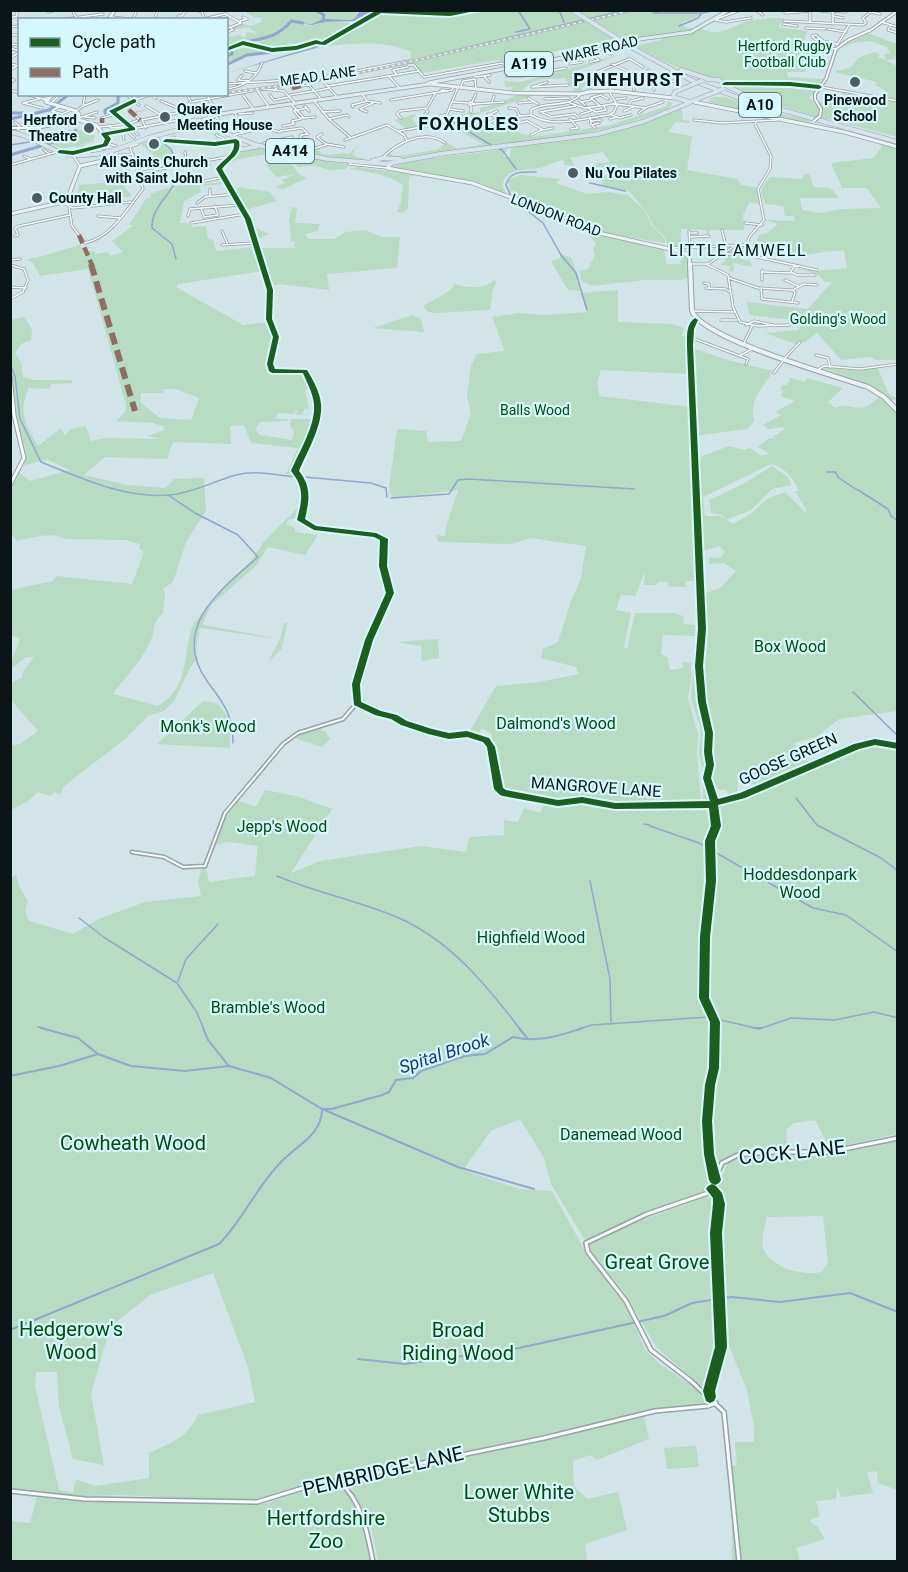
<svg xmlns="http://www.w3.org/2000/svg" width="908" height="1572" font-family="Roboto,sans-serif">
	<rect width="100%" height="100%" fill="#d1e4e7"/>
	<path fill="#b8dbc3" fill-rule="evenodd" d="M642,10L650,13L644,11H714L694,13L701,15L681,23L686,27L695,29L691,31L620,43L613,39L501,63L498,60L422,73L415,64L407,65L315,82L347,75L288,83L265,84L345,74L410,61L411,52C384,39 348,44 319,47L323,45L320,43L296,52L295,50L315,43L298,48L248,54L227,64V57L233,54V46C242,41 248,45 257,42C267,40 276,36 285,31L287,26L293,22L310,26L327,22L353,23L371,11Z
		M245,11H358L355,19L344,21L324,20L312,24L290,20C282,25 281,32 271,36C256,41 241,40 228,48L231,54L227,56V37L240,35L245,38L246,32L259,35L248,27L234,30L232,28L240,23L251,26L262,22L261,18L253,17Z
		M771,18H784L778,27L807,31L802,49L820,54L821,61H809L805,72H787L788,77L823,79L809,99L813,100L821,110L818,117L757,99L728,85H809L728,84C718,77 706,78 696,75C675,67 655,57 635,46L662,40L661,36L689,33L700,28C717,37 726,30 742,23C750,19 762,20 771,18Z
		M868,33L897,44L895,59L886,60L897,66V99L885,97L886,91L875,85L877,82L834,72L851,67L858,58C865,56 869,53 876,52L880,55L878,57L886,60L884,55L890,53L887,47L870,41L854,43L839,48L848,41Z
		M619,55L574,72L572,77H590L597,85L581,87L583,92H568L575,91L564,78C549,79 530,77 522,92L501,90H511L513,87H506L504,82L506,81H501L520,82Z
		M822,88L897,102V137L820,117L823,110L817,101L839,104L842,93Z
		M518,94L536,95L480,113L468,120L492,130L502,128L533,137L611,125L667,106L668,101L673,103L669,108C585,144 490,144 401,158L387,156L389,150L391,154L397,156L436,150L447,143L458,149L483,144L453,127L407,129L394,120L416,114L412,119L417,124L429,121L438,126L449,122L447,119L449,115L480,112V108C493,106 506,101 518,94Z
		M715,97H724L775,113L814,120L809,123L748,112L749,108L735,109L709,102L710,98Z
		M679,108L682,110L683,120L690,121L689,123L675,122L668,132L692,136L687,170L737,179L741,185L757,188L761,204L749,203L743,215L744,230H709V234H706V230L681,229V247L667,245L666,238L654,227L647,213L630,192L602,186L603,181L595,178L609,175L614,171L611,166L597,167L595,164L610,162L603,152L570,158L575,166L565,165L563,160C554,162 548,166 539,168C523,171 508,166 502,185L507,195L470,182L390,168L401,162L508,149L503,156L509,158L512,146L596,135Z
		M79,130L91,132L95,136L93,142L83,144L87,149L79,150L74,146L64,149L39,139Z
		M158,136L171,150L177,165L155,170L153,155L139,142Z
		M299,138L300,143L320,147L318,149L321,153C330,157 338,152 349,154L358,145L352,155L367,160L335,158L310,153L309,150L303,151L278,145Z
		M883,144L897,150V360H876L871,357L841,360L817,333L804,343L800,342L798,345L765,333L798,330L801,326V321L749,315L747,302L808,309L832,282H825L817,274L794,268L817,271L847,268L844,251C817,249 780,267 756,246L760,244L757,240L759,235L767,233L778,224L766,220L795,221L794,216H785L783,206L765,204C759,187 761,190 770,177L802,179L804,174H809L814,187L830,188L838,196V198H800L802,210L820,213L843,209L881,208L867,188H842L831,163L874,158Z
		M261,148L321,159L380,165L383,168L349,164L346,169L329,170L314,165L299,167L289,160L299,174L307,178L282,190L276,186L285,183L282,180L296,174L276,177L266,164L289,160L284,153L278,152L240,159L230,163L226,161L240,151Z
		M358,167L415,175L409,177L408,208L403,213L397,212L402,200L401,198L403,185C388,174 368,172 349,169Z
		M521,175L561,179L556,183L587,194L608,192L628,195L644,210L652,226L665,239V243L603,233L571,217L516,199L510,190L508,180Z
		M124,181L125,188L132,196L80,203L77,197L79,185Z
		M225,182L226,184L199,186L201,192L184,201L180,223H187L192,227L206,226L208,239L213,240L216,251L254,247L262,271L178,284L176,287L243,325L269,322L274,339L268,371C277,373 300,368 305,375C308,380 308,385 310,389L305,390L309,409L305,408L302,415H296L298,408L294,414L277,413L276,419H289L288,421L260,422L255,430L260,435L292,440L294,432L290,425L291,419H312L304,448L294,468L295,475L286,474L298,448L251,443L244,425L230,426L231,444L173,442L167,459L105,457L84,475L127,485L165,488L174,479L204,478L206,511L186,542L173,582L163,589L165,593L163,613C149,626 157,628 150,642C141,662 125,677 113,694L158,706C192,686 181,653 194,623L224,586L250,562L263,543L304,501L299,517L288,520L286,524L295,528V532L318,535L305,555L268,547L255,567L211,605L203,623L204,625L280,639L284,623H287L282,648L268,662L280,639L200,628L195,654L198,658L191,666L174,701L164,711L148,716L124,740L64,786L60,795L55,792L50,796L38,792L27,802L11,810V745L20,744L38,731L11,700V683L22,677L23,672L34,657H26L11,669V662L20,639L11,635V590L53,581L56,576L132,584L144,552L139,548L140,544L125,540L65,539C53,531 31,538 17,541L11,534V488L20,473L30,481L70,470L48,460L24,465C29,449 19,434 16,419C9,388 11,352 11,320L24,317L32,329L31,340L21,344L15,353L21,363L23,377L34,380H73L72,383L51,384L49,389L29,388C18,413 25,423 38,446L61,428L65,435L71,429L86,426L91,441L107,438L161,439L147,436L165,430L163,426L153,423L116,421L126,411V404L88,269L40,276L33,263L27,259C44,257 60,250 77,246L80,244L82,248L91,247L87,249L88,251H94L96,254L107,252L110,256L123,252L112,241L134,225H129L146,199L151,198L150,194L174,186ZM164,389H176L199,398L191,420L160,418L141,403V393H163Z
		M238,187L270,192L276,201L245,210L233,191Z
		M292,207L297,208L295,223L320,224L318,231L305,234L309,239H334L346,232L365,230L382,237H400L397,268L327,274L329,290L279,284L269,287L249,216L245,211H248L255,228L269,234L258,239L261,248H297L294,246L296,242L291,241L289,221Z
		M590,233L664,249L666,264H682L680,261L684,260L679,258V254H674L672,250L682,252L688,257V262L685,266L689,265V280L684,278L683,280H644L592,286L581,281L580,271L588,269L595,255L593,248L596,244L588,234Z
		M739,246L753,255L734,253L740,254V259L750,261L752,267L733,263L734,272L729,271L730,266L720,265L727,260L720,257Z
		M561,255L571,257L579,279L576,282L581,283L579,285L580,291L568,290L551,261L560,258Z
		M494,280L497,281L493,289L490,310L435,313L428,312L423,306L451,290L454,284C467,288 483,290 494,280Z
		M618,290V322L673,324L684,328L681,336L689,337V374L601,370L597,382L599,396L690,407L696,581H686V587L668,586V582H657V585H644L645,572L635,596L621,595L616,610L631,613L624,647L627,649L635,613H674L683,616L684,624L695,625V636L663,635L661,654L668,658L670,670L683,668V662L691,663V682L688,698L698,735L697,752L701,800L698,804L605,803L581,797L558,801L504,792L492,745V734L482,728L477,735L469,733L471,729L496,686L539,682L579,674L576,667L541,658L543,649L558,642L571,601L581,578L586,546L531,538L511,544L438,542L436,535L445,536L446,527L458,490L392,498L389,487L397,429L426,431L428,442L461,441L471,414L467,395L471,366L477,354L505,351L492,317L519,313L546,315L587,312L580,293Z
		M412,315L421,319L424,332L373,328Z
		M693,348L727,360L773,371C762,389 749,398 754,421L747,429L695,436Z
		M877,366L888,393L897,399L889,401L870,387L821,368L823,367L855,369Z
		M788,377L805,382L807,378L843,388L828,402L835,408C856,400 856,419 880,396L898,413L897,711L839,719L816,737L794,743L811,765C840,753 866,739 897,747V1134L837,1147L827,1143L815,1120L794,1123L786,1130L787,1147L761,1148L758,1144L746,1152L730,1155L722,1160L716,1167L709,1187L703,1193L657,1208L585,1240L551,1184L544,1158L520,1119L491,1131L463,1170L519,1189L552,1191L584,1249L626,1305L645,1350L661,1365L694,1387L712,1403L663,1409L595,1423L357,1476L312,1483L249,1501L119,1495L62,1497L11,1489V878L16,875L19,886L28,901L25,910L29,921L73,934L101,918L145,902L201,896L198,882L202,868H206L209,882L255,876L258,846L228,842L215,845L228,813L237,800L256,807L265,790L296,796L332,809L291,873L320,861L421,846L466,852L469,837L504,835V820L518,822L524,808L540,813L544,804L583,802L612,807L649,808L658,811L703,807L744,797L797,772L756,789L747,777H738L737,792L728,794L726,790L717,789V795H712L713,803L703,802V770L699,754L701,730L691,699L694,654L702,653L704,594L720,588L736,571L724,563L709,564V557L720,558L725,552L719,546L703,551L704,591H702L700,581L697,458L729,446L744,450L750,448L761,456L770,454L758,447L769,438L777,439L773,437L785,429L781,427L769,429L763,425L781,415L775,412L795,401L780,396L784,391L780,390L783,385H787L790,380ZM771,464C785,467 793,478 799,491H795L807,511L805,512L785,492L767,499L752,513L733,524L726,520L751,510L772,489L791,485L788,477L772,466L745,483L708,501L710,502L711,513L722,515L726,519L720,516H705L703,497ZM213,1273L248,1367L255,1402L198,1415C187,1438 171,1443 149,1453V1478L95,1486L76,1479L73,1493L59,1490L35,1386L36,1372H57L59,1407L73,1459L104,1465L91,1394L110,1327L150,1295Z
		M438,639L439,658L422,661L421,646L396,642Z
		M203,701L217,703L229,718L230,748L157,744Z
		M320,729L326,732L330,739L322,747L295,738L304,732Z
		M897,1140V1490L878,1483L877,1471L867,1472L873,1493L841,1497L837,1486L836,1499L816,1501L820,1516L810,1520L812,1524L817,1526L825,1539L796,1548L800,1561H732V1504L727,1467L737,1465L735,1442H754V1426L747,1390L725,1336V1307L713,1305L716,1326L714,1338L719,1346L714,1397L657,1348L622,1289L588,1249L589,1244L609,1232L706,1197L717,1186L729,1161L760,1154L822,1156ZM823,1216L828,1262L822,1272C803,1276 773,1269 764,1250C760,1240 765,1226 767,1217Z
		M644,1417L649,1439L597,1460L590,1455L573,1461L574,1486L587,1499L618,1492L627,1530L585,1544L587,1561H378L370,1521L353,1493L351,1482L444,1459Z
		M696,1446L699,1467L667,1469L664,1448Z
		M335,1484C357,1491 369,1541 372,1561H11L10,1521L30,1523L37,1497L85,1501L245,1505L267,1503L301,1491Z"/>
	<path fill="#91a7ce" d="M360,11H381L316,48L227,73L316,46L356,21L325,22L312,25L298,23L312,24L323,19L351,20L355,18Z"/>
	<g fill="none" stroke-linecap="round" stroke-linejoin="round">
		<path stroke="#91a7ce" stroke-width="1.5" d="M351,10L362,11
			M559,10L564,22
			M656,13L664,10
			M588,19L626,10
			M516,32L530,29L518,10
			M435,55L584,20
			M447,116L451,122
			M453,122L491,145
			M50,137V143
			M41,140L71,131
			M162,142L171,149L177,164
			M10,145L36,141
			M497,148L502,150L516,169
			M590,183L625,191
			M174,184C166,199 151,210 152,228L172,244L176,259
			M511,196L506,185C510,170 523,172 536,172
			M514,200L543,223L561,255L576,273L587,310
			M10,364L15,376L20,419L41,462C81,478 125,499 170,495C193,493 214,481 236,475C255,470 277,475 296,477
			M827,472H835L839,478L857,490
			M304,477L371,483L386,488L387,497
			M858,490L888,509L891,516L898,521
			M168,495L195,513L238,535L258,557C220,590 170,628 207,681C224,704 233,714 233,743
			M391,498L449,494L458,480L469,479L634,489
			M853,692L898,736
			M796,798L817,825L881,858L898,871
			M644,824L650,825
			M650,826L699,843L813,908L846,915L898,952
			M277,876C317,893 360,901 399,918C451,941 487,986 520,1029
			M590,881L610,979L611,1022
			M79,918L105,938L177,983L196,1011L204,1029
			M178,981L186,959L218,924
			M38,1027L46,1029
			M579,1029L592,1025L708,1017L759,1029L791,1018L835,1020L874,1012L898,1018"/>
		<path stroke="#91a7ce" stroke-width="2" d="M41,1028L78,1038L98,1054
			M203,1028L208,1040L228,1065
			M519,1028L528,1039
			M754,1028H762
			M10,1076L59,1066L98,1054L131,1066L185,1071L229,1066L271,1078L322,1109L458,1167L534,1189
			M10,1330L219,1244C244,1219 256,1187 281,1162C297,1145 322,1135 322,1109H332L382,1095L389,1092L396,1080L413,1078L421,1071L465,1056L485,1054L513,1037C539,1043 558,1036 583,1028
			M358,1359L405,1364L519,1348L664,1316L692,1303L731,1297L780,1302L850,1293L898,1312"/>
		<path stroke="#91a7ce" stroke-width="1.5" d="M653,13H702L718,10
			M679,26L698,18L702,13"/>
		<path stroke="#91a7ce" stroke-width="3" d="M315,10L324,15L323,21
			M226,49C249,36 272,45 291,21L303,23
			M226,56L232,54L231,48
			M226,65L247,55L299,49L320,42
			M10,113H23L28,116
			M105,113V110L118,103V97L123,94
			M10,119L49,110L69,94
			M10,155L68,138L76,130"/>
		<path stroke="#b3c5c8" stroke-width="1.5" stroke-dasharray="1.5 1" stroke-linecap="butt" d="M136,112L146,110"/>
		<defs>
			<path id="pedestrian" d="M292,88L301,86
				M129,110L140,120
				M128,124L139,120
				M110,126L111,128L122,127
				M99,127L127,124
				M135,132L138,135
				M104,134L122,131
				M107,134H108V135Z"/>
			<path id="minor-far2" d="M72,10L76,17
				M197,10L202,12L204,18
				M756,10L763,15
				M810,10V22
				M821,11L833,12
				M833,11L846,12
				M833,11V24
				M48,12L56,10
				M870,12L880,14
				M785,13L810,11
				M225,14L241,23L226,29
				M178,16H182L186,10
				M833,16L843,18
				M111,17L140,20
				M10,18L17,16V12
				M133,19L137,10
				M58,20L103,14
				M154,20L158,10
				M199,20L225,14
				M716,20L726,22L751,18
				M240,21L247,19L243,17
				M784,21L863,25L866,23L863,18L873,10
				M881,22L898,27
				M706,23L740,10
				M783,24L797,26
				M890,26L888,30L898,33
				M10,27L20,26
				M806,28L825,29
				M828,29L846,32
				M226,32L233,30L230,27
				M10,35H20
				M816,35L823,41H817L812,36Z
				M823,41L837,44
				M10,44L20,45
				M837,45L849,25
				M809,46L836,49
				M10,48L19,51
				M601,49L610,54
				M615,51L620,49L616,46
				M588,52L599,60L590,62
				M10,58L20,52
				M630,59L643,67
				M539,62L545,67L543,71
				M10,64L20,66
				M570,64L582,62
				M612,64L627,71
				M408,65H414L423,76
				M10,70L20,64
				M245,71L256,73
				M593,73L588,72L595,73
				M630,74L638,83
				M242,75L238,80L249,81
				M397,75L393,70L408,67
				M473,75L476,77L490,75
				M389,76L399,87
				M484,76L489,82
				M507,76H523L566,68
				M424,77L502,63L509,68
				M10,79L14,80L10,83
				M324,82L338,98
				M660,82L675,81
				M633,83L634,90
				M658,83L669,86
				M226,84L318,78L409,61
				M610,84L660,82L648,70
				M654,84V90
				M301,86L309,85L322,100
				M328,86L419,71
				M461,86L463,81L475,79L476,89
				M532,87L568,85
				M532,87L547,82
				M821,87L898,101
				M588,88L607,81
				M226,89C243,87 256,80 262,63
				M10,90L20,93
				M257,90L269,107
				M274,90L280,86L308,83
				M441,90L448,91
				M315,91L330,88
				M611,91L609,83L595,73L629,59
				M610,93L616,103
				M26,94L46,100
				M148,94L156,98
				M187,94L191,102
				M207,94L210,102L222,113
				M127,95L139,105
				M243,95L254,110
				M270,95L274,100L290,97
				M290,95L314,91
				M580,95C566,109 547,100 531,110V115C553,129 585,118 609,115L614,112L617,105
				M602,96L608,99
				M528,98L538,104
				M39,99L23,103L42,108
				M545,99L569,98
				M616,99L626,98
				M44,100L50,94
				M391,100L452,90L454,87
				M579,100L585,105
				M161,101L180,109
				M314,101L329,119L350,137
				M367,101L380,103
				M453,102L468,103
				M470,102L475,104L469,105Z
				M472,102L476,94
				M492,102L494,96
				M582,102L591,100
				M51,103L61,94
				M518,103L532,102
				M570,103L585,108L613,104
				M615,103L618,105L612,104Z
				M475,104L504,102
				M617,104L645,108L663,102
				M629,104L631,101L643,98
				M292,105L304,118H300L294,111L296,110
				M471,105V112
				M599,105L591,98L601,95
				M60,106L52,111L62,114L71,110
				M83,106L98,100
				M146,106L159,114
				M305,106L309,111
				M353,107L352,105L367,101L362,94
				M509,108L516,109L520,116
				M588,108L596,112L606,110L604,106
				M425,109L428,112L425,114
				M449,109L463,111
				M298,110L307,108
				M76,111L83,106L85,94
				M624,111L635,106
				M322,112L340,111
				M367,112L360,109L373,103
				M540,112L576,106
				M235,113L238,120
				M543,113L552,117L575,114L579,118
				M639,113L645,108
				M239,114L252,113
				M488,114L501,118L531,115
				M581,114L591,111
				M610,114L619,118L631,115
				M489,115L497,111
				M85,117L95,118
				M216,117L228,129L225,131
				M590,117L591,124L595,128
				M42,118L48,115
				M79,118L97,112
				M102,118L115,114
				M304,118L315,117
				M401,118L397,114L400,111L427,108L435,94
				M30,119L41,118L46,121
				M329,119L347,115L349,117
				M480,119L494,126
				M570,119L578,128L571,129
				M610,119L617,117
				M694,120L722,123L777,120
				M48,121L53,123
				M425,121L447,114L458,87
				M591,121L601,120
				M15,122L20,127L18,130
				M489,123L498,118
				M511,124L517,128
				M592,125L599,123
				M283,126L294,124L292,121L301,119
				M146,128L142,120L177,113L191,102L263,89L284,91L296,104
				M499,128L527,121L543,130L553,128
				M133,129L112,111L119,110L124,104L149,95
				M124,131L122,127L129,126
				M127,131L134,138
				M280,131L302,128L308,134L301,135L300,138L304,139
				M399,131L421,127
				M322,134L317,137L326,144L344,147
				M216,135L231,142
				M233,135L263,128L280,132
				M531,135L542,130
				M124,139L122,131L179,120H201
				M345,140L387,125L404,135L407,141
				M166,141L215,144L236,141L235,154L219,169L248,219L270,290L269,319L276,337L270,364L272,371H305C328,416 313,429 295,471C308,486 305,502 301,520L314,528L376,535L384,539L383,566L390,593L386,602
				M166,141L174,137
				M106,143L116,146
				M264,143L292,137
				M44,150L48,153
				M64,150L73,153L105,145
				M306,151L326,145
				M185,152L186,164
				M24,156L30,159
				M112,156L133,154
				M74,157L80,166
				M382,158C397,143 425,128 445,143
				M208,159L206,162L209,165
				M349,164L387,168
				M10,165L57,152
				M138,173L232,156
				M179,179L185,182
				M205,181L224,177
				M173,184L179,179L178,166
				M210,189V196
				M62,202L73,208L131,202
				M197,203L205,197L234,194
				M69,207L72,226L85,243C112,237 127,209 143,189L130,147L138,144
				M201,208L204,217L218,215L215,206
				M98,216L120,218
				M188,216L190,209L240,205
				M191,223L245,214
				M745,223L762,225
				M722,230L726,247
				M222,231L228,245
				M689,231L690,248
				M689,233H697
				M15,236L18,235L15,228L19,226L70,215
				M690,237L709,236
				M222,245L254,243
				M745,247L750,236L764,220L758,189L770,169L771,156L755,124L757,121
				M745,247L754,255
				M673,248L745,245
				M725,254H743L817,270
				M10,260L20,259
				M690,264H708L733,247
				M706,264L728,275L733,307L740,322L757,326L790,325
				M10,265L24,269L28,280L23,292L10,299
				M762,270V280
				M763,272L790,273L795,265
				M791,272L797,275H815
				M729,278L758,288L792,290L795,292L792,302
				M785,280L798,286
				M704,283L709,284V288
				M10,287L26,288
				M706,288L726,289L730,292
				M761,288L762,299L798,303
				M793,290L804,284L817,285
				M692,311L734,312
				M721,320H737
				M746,325L754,321L773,325
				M695,339L748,359L746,364
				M744,343L752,326
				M816,355L828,358L830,367
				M739,356L752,349
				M785,358L800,342
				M819,369L824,366L860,369L898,364
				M774,373L783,361"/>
			<path id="minor-far1" d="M387,600C372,633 355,667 357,703L431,732L449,736L467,734L486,740L491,747L499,789L503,793L558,803L582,800L615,806L706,805L742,796L857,746L875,742L898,746
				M132,852L164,857L183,867L205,866L225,813L283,744L298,733L343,719L357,703"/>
			<path id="minor" d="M339,1481C363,1503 367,1532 373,1562
				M10,1491L85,1499L257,1502L306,1487L544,1438L655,1411L708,1406L716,1403
				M739,1562L724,1412L691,1381L651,1350L626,1301L588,1252L586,1243L647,1214L708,1193L722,1163L738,1155L766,1152H829L898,1138"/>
			<path id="tertiary-far1" d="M820,116L821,109L815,99V94L826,79L836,49L848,40L871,30L896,12
				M10,128H36L79,120"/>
			<path id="tertiary" d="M10,376L14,415L24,458L10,485"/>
			<path id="secondary-far1" d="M108,20L115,10
				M431,84L512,93L579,94L589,92
				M586,92L612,91L674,98
				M53,94L46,102L76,111L79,114V120L96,125L108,139L104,148
				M694,102L844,132L898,147
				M391,164L387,168L472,183L556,214L599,233L683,252L689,257L690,265
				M10,214L63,202L69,195L80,166L111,159L112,152"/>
			<path id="secondary" d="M690,264L692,311C702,339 836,376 868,387L884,397L898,411"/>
			<path id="primary" d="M893,10L898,12
				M428,83L573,56L640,39L691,32L729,10
				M202,120L220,114L430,84"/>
			<path id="trunk" d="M631,47L691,80L739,98L898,142
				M681,70L709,79
				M707,79L719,80L725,85
				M696,83L675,92L673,97L690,102L718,91
				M725,85L749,97
				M197,123L204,120L210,123
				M204,125L256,145L327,159L386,164L440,154L598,134L642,122L689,103
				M10,132C34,135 51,154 76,155C103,157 123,147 148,138C167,132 187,128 207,125
				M237,150L256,147
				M372,161L383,158L400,159"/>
		</defs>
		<use href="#pedestrian" stroke="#94a3a5" stroke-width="3"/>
		<use href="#minor-far2" stroke="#94a3a5" stroke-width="3"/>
		<use href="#minor-far1" stroke="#94a3a5" stroke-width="5"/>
		<use href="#minor" stroke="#94a3a5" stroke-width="6"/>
		<use href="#tertiary-far1" stroke="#94a3a5" stroke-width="4"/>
		<use href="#tertiary" stroke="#94a3a5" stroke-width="5"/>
		<use href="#secondary-far1" stroke="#94a3a5" stroke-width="4.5"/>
		<use href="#secondary" stroke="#94a3a5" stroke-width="6"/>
		<use href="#primary" stroke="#90a6af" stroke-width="4.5"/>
		<use href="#trunk" stroke="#90a6af" stroke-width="5"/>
		<use href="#pedestrian" stroke="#f8fbfb" stroke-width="1.5"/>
		<use href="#minor-far2" stroke="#f8fbfb" stroke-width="1.5"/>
		<use href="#minor-far1" stroke="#f8fbfb" stroke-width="2"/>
		<use href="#minor" stroke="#f8fbfb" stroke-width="3"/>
		<use href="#tertiary-far1" stroke="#f8fbfb" stroke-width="2"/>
		<use href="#tertiary" stroke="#f8fbfb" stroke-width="3"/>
		<use href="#secondary-far1" stroke="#ebf2f5" stroke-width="3"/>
		<use href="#secondary" stroke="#ebf2f5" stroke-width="4"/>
		<use href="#primary" stroke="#dfe9ee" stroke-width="3"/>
		<use href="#trunk" stroke="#d6e3ea" stroke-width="4"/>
		<defs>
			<path id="rail" d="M226,93L323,80L387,67L633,10"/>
		</defs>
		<use href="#rail" stroke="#b6babc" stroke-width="3"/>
		<use href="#rail" stroke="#d6f8fd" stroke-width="1.5" stroke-dasharray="3" stroke-linecap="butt"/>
		<defs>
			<path id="tertiary-bridge" d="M814,121L820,116"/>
			<path id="trunk-bridge" d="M572,10L631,47
				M696,83L701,81
				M718,91L722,89"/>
		</defs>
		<use href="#tertiary-bridge" stroke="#94a3a5" stroke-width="4" stroke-linecap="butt"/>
		<use href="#trunk-bridge" stroke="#90a6af" stroke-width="5" stroke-linecap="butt"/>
		<use href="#tertiary-bridge" stroke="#f8fbfb" stroke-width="2"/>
		<use href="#trunk-bridge" stroke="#d6e3ea" stroke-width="4"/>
		<path stroke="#8d6e63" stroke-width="4.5" stroke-dasharray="9 4.5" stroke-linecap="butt" d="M292,88L301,86
			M129,110L140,120
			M102,118V123
			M79,235L92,265"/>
		<path stroke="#8d6e63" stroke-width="6" stroke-dasharray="12 6" stroke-linecap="butt" d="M91,264L135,411"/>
		<defs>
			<path id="cycleway" d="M377,10L450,12L480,10L450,16L381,13L325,45L316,44L296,50L272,52L243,45L226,51V48L243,41L272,48L296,46L316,40L322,42Z
				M725,82H790L819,85L822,87L819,89L790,86L723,85L722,84Z
				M134,99L136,100V102L116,112L135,128V130L108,135L111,139L107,146L73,155L58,153V151L60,150L73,151L103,144L105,139L101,134L102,133L129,128L109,111Z
				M166,139L215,142L236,139L239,141C242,155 229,159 222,169L251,219L273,290L272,319L279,337L273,364L275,369L307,370C313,380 320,392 321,404C323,425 307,452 299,471C312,487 309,501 305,519L316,526L376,533L388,539L387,566L394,593L373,640L360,684L361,702L381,711L397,715L407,721L432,729L449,733L467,731L489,738L495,747L503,788L506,790L558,800L582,797L615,803L710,801L703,778L706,765L704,752L705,733L698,702L695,666L698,629L687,346C687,336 686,324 695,318L698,320L694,329L693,346L706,629L703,666L706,702L713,733L712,752L714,765L711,778L718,799L740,793L854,744L875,739L898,743V749L875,745L859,749L745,798L718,805L721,826L715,841L716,881L710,937L709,998L720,1022L719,1068L715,1085L712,1121L714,1154L721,1180L719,1183L715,1185L711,1183L709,1180L704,1154L702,1121L705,1085L709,1068L710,1022L699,998L700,937L706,881L705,841L711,826L709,808L615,809L582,803L558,806L503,796L500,795L494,789L487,747L483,742L467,737L449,739L428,734L401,725L391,719L375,715L354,705L352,684L365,640L386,593L379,566L380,540L374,537L314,530L297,520C302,500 305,488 291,471C299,452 316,425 314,404C313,393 307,383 303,373H272L269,371L267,364L273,337L266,319L267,290L245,219L216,169C222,160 235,155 234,143L215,146L164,142L163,141Z
				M712,1184L716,1186L722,1193L725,1204L722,1233L727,1347L715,1391L716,1397L714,1401L710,1403L706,1401L703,1391L715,1347L710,1233L713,1204V1198L706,1189L708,1186Z"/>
		</defs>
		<use href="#cycleway" stroke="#d6f8fd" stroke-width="4"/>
		<use href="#cycleway" fill="#1b5e20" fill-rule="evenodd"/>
	</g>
	<g fill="#4f5d60" stroke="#d6f8fd" stroke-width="2">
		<circle cx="855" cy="82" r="6"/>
		<circle cx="165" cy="117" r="6"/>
		<circle cx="89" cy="128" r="6"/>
		<circle cx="154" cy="144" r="6"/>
		<circle cx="573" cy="173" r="6"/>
		<circle cx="37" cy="198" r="6"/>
	</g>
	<g text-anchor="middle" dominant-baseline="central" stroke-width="4.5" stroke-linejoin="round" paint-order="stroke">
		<g font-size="14" fill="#004d0f" stroke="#d6f8fd">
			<text x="785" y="46">Hertford Rugby<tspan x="785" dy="16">Football Club</tspan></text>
			<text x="838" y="319">Golding's Wood</text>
			<text x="535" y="410">Balls Wood</text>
		</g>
		<g font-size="14" fill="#091517" stroke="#d6f8fd">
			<text transform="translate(600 49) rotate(-13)">WARE ROAD</text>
			<text transform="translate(318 76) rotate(-8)">MEAD LANE</text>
			<text transform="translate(556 215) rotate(21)">LONDON ROAD</text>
		</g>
		<g font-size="14" font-weight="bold" fill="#091517" stroke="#d6f8fd" text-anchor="start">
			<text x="855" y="100" text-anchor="middle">Pinewood<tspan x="855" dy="16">School</tspan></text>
			<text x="177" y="109">Quaker<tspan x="177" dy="16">Meeting House</tspan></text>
			<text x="77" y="120" text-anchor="end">Hertford<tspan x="77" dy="16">Theatre</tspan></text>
			<text x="154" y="162" text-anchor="middle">All Saints Church<tspan x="154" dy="16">with Saint John</tspan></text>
			<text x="585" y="173">Nu You Pilates</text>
			<text x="49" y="198">County Hall</text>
		</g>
		<g fill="#d6f8fd" stroke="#46595c" stroke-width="1.5">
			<rect x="505" y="52" width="48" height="24" rx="4.5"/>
			<rect x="739" y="93" width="42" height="24" rx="4.5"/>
			<rect x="266" y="139" width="48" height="24" rx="4.5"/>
		</g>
		<g font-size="15" font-weight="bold" fill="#091517">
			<text x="529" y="64">A119</text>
			<text x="760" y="105">A10</text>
			<text x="290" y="151">A414</text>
		</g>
		<g font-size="16" letter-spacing="1.5" fill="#091517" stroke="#d6f8fd">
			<text x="738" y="250">LITTLE AMWELL</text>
		</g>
		<g font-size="16" fill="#004d0f" stroke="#d6f8fd">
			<text x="790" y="646">Box Wood</text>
			<text x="556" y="723">Dalmond's Wood</text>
			<text x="208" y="726">Monk's Wood</text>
			<text x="282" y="826">Jepp's Wood</text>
			<text x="800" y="874">Hoddesdonpark<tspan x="800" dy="18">Wood</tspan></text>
			<text x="531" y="937">Highfield Wood</text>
			<text x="268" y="1007">Bramble's Wood</text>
			<text x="621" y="1134">Danemead Wood</text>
		</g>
		<g font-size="16" fill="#091517" stroke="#d6f8fd">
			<text transform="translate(788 759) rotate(-24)">GOOSE GREEN</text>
			<text transform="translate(596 787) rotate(4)">MANGROVE LANE</text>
		</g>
		<g font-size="18" font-weight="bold" letter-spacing="1.5" fill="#091517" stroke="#d6f8fd">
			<text x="629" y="79">PINEHURST</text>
			<text x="469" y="123">FOXHOLES</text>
		</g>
		<g font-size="18" font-style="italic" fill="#20387a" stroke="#d6f8fd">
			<text transform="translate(444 1053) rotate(-18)">Spital Brook</text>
		</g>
		<g font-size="20" fill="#004d0f" stroke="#d6f8fd">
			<text x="133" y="1143">Cowheath Wood</text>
			<text x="657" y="1262">Great Grove</text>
			<text x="71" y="1329">Hedgerow's<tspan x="71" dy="23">Wood</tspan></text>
			<text x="458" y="1330">Broad<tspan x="458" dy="23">Riding Wood</tspan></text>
			<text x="519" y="1492">Lower White<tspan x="519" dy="23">Stubbs</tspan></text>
			<text x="326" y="1518">Hertfordshire<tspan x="326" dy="23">Zoo</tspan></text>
		</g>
		<g font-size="20" fill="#091517" stroke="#d6f8fd">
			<text transform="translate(792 1152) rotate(-6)">COCK LANE</text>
			<text transform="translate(383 1471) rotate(-13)">PEMBRIDGE LANE</text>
		</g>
	</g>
	<rect width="908" height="1572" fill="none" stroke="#091517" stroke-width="24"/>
	<rect x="18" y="18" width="210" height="78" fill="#d6f8fd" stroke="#849da1" stroke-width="1.5"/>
	<rect x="30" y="38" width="30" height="9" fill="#1b5e20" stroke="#849da1" stroke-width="1.5"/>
	<text x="72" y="48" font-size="18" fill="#091517">Cycle path</text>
	<rect x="30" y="68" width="30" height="9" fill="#8d6e63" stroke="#849da1" stroke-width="1.5"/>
	<text x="72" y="78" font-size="18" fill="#091517">Path</text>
</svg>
